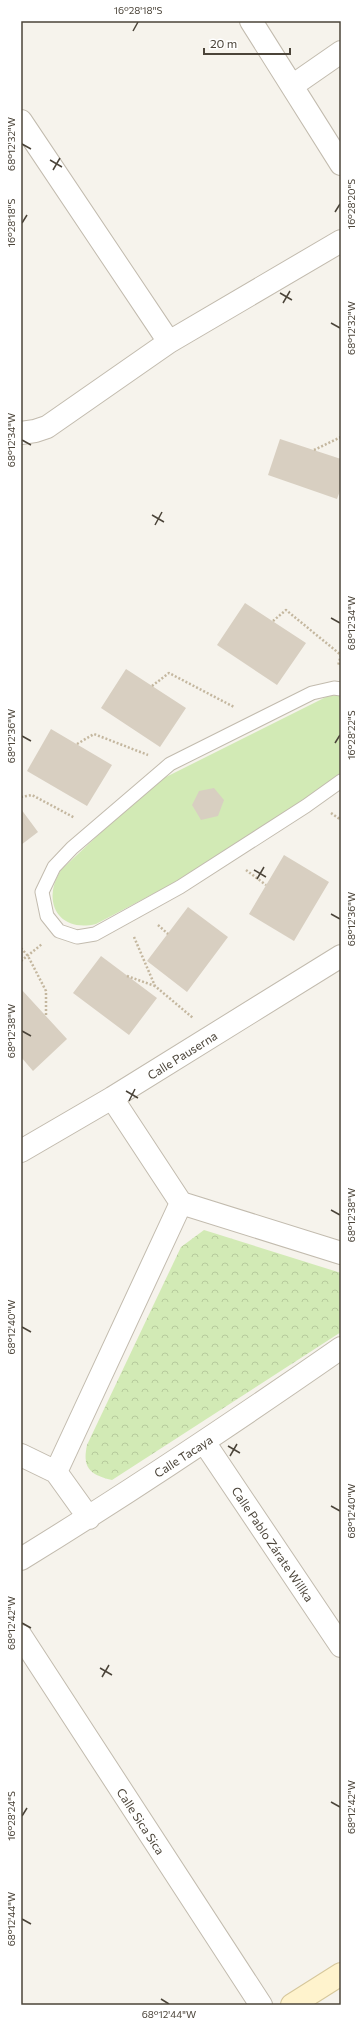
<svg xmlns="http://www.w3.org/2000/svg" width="362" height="2026" font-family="Commissioner,sans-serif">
	<defs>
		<pattern id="forest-crowns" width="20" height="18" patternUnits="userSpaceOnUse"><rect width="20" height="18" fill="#d2eab5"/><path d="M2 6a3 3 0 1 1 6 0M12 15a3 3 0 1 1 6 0" fill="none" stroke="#b6ca9c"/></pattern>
	</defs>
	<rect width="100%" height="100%" fill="#f6f3ec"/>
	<path fill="#d2eab5" d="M341,694V775L202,868L96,924C58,933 41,901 61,870L147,789L156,782L326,697Z"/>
	<path fill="url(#forest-crowns)" d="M204,1230L341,1273V1332L112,1480C90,1475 82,1468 87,1445L181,1247Z"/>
	<path fill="#d8cfc1" d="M280,439L341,459V488L337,499L268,475Z
		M245,603L306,643L277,685L217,645Z
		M126,669L186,708L160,747L101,708Z
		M51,729L112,765L87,806L27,771Z
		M214,788L224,800L218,816L201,820L192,805L199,791Z
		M21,809L38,832L21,845Z
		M284,855L329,882L294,941L249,914Z
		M188,907L228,937L187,992L147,961Z
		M101,956L157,998L129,1035L73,993Z
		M21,989L67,1039L33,1071L21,1057Z"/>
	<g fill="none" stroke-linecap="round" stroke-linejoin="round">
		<defs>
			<path id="service" d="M341,689L334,688L312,693L170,764L72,848L54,867L42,892L47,916L59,931L77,937L95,934L180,887L306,806L341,781"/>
			<path id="minor" d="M251,21L341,164
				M292,86L341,52
				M21,121L169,342
				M21,433L35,431L47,427L169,342L341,241
				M21,1151L112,1098L341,956
				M181,1203L341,1253
				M204,1442L341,1646
				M21,1455L56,1472
				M89,1518L56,1472L181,1203L112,1098
				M21,1559C130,1492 236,1421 341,1348
				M21,1636L261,2005"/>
			<path id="secondary" d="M292,2005L341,1974"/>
		</defs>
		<use href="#service" stroke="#c2bbae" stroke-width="15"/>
		<use href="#minor" stroke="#c2bbae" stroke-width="24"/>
		<use href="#secondary" stroke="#d6c79b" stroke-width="24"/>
		<path stroke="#c4b79f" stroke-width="2.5" stroke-dasharray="2 2" stroke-linecap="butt" d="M314,450L341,437
			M273,621L286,610L341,655L338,666
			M152,686L169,673L234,707
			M77,744L94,734L148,755
			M21,797L32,795L75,818
			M331,813L341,820
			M246,870L266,885
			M158,925L168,934
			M134,937L155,986L193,1018
			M21,948L28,956L46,991V1017
			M21,961L42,944
			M127,976L155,986"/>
		<use href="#service" stroke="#fff" stroke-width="13"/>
		<use href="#minor" stroke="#fff" stroke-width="22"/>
		<use href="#secondary" stroke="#fff3cd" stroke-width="22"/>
	</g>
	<path fill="none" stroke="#4b4439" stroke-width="1.5" d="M133,31L138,22M22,144L31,149M50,160L62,167M53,170L60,158M335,212L340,204M22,223L27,215M280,293L292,300M283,303L290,291M331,323L340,328M22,440L31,445M152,515L164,522M155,525L162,512M331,618L340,623M22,736L31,741M335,743L340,735M254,870L266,877M257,879L264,867M331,914L340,919M22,1031L31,1036M126,1091L138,1098M129,1101L135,1089M331,1210L340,1215M22,1327L31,1332M228,1446L240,1453M230,1456L237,1444M331,1506L340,1511M22,1623L31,1628M100,1668L112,1675M102,1677L109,1665M331,1802L340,1807M22,1816L27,1808M22,1919L31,1924M161,1999L169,2004"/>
	<g text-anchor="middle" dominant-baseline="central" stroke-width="3.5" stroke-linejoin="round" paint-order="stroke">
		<g font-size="12" fill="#4b4439" stroke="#fff">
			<text transform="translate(182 1055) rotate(-32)">Calle Pauserna</text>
			<text transform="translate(183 1456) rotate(-33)">Calle Tacaya</text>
			<text transform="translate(273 1544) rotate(56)">Calle Pablo Zárate Willka</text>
			<text transform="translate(141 1821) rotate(57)">Calle Sica Sica</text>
		</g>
	</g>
	<rect width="362" height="2026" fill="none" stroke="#ffffff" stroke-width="44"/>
	<path d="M204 48v6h86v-6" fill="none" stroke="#4b4439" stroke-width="2"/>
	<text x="210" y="48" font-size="12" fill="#4b4439" stroke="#ffffff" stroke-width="3" paint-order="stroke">20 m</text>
	<rect x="22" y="22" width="318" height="1982" fill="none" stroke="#4b4439" stroke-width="1.5"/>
	<g font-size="10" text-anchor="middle" fill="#4b4439">
		<text x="138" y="14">16°28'18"S</text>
		<text transform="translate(11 144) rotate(-90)" y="4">68°12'32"W</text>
		<text transform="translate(351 204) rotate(-90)" y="4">16°28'20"S</text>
		<text transform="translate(11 223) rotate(-90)" y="4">16°28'18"S</text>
		<text transform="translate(351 328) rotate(-90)" y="4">68°12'32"W</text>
		<text transform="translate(11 440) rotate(-90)" y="4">68°12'34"W</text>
		<text transform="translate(351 623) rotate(-90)" y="4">68°12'34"W</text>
		<text transform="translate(351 735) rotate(-90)" y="4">16°28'22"S</text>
		<text transform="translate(11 736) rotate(-90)" y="4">68°12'36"W</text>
		<text transform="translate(351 919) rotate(-90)" y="4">68°12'36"W</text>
		<text transform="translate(11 1031) rotate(-90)" y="4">68°12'38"W</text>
		<text transform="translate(351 1215) rotate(-90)" y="4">68°12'38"W</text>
		<text transform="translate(11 1327) rotate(-90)" y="4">68°12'40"W</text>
		<text transform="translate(351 1511) rotate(-90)" y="4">68°12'40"W</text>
		<text transform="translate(11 1623) rotate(-90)" y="4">68°12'42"W</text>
		<text transform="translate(351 1807) rotate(-90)" y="4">68°12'42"W</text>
		<text transform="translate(11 1816) rotate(-90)" y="4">16°28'24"S</text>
		<text transform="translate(11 1919) rotate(-90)" y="4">68°12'44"W</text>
		<text x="169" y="2018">68°12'44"W</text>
	</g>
</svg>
